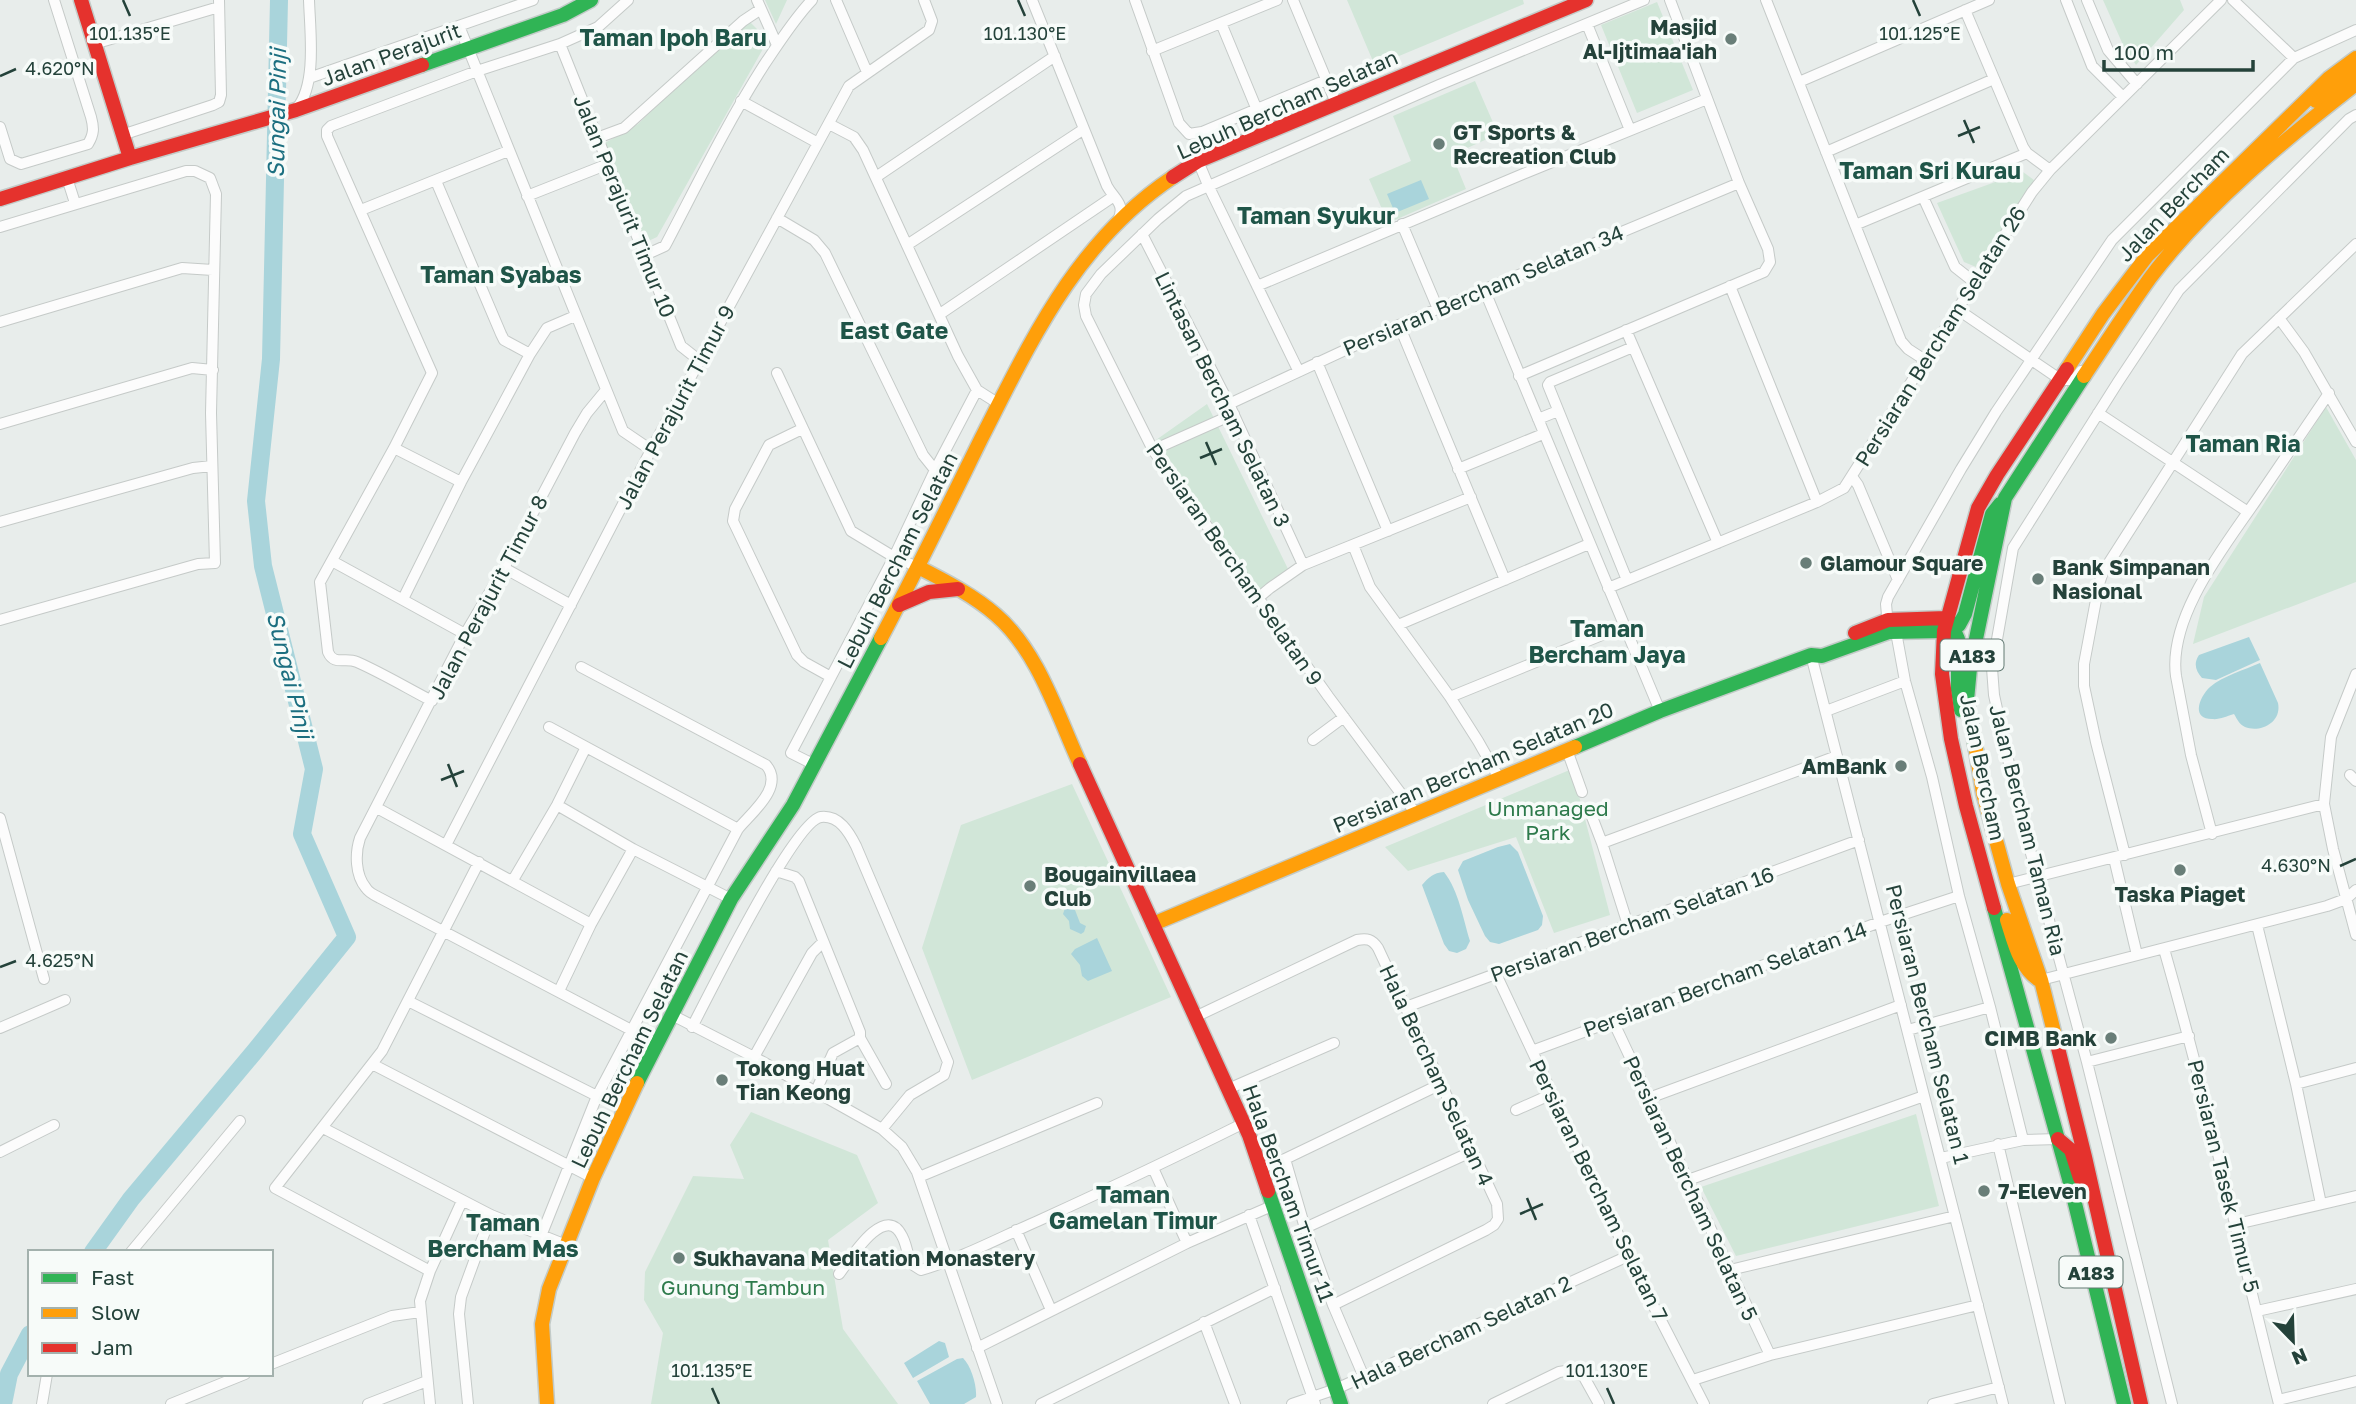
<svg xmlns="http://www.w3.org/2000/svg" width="2356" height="1404" font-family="'Golos Text',sans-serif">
	<rect width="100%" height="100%" fill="#e8edeb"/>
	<path fill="#d1e6d8" d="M765,0H787L776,24Z
		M1347,0H1523L1524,4L1375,66Z
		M2103,0H2180L2184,10L2136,65L2124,47Z
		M1657,2L1693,90L1637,113L1601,25Z
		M750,22L768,40L657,237L644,243L603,144L638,124L735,30Z
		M1475,81L1498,134L1452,155L1466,189L1388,223L1369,179L1411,161L1393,116Z
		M2023,172L2042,186L1976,267L1964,262L1937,203Z
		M1207,404L1288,569L1261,594L1156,440Z
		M2326,407L2356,460V582L2193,644L2204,597Z
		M1572,769L1610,915L1554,933L1516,837L1408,871L1385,847Z
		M1072,784L1171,997L972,1080L922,948L961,825Z
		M751,1112L857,1155L878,1203L828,1240L843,1329L898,1404H651L663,1333L644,1300L645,1272L693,1176L744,1179L730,1145Z
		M1916,1114L1939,1206L1736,1256L1701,1187Z"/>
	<path fill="#a9d4db" d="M1421,180L1429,199L1395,213L1387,194Z
		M2249,637L2260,660L2216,680L2202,678C2196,671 2193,664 2199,655Z
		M2260,663L2278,703C2282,722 2261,733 2245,727C2239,724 2237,719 2234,714C2227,716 2219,720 2212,719C2190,719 2200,696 2210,687C2223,676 2244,670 2260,663Z
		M1510,844L1518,852L1543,916L1542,925L1538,930L1499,944L1490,942L1485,936L1468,900L1458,870L1463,861L1498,847Z
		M1444,872C1459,891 1463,919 1470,941L1466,949L1457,953L1449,951L1444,944L1422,885C1429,877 1433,873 1444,872Z
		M1068,907L1075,910L1080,923L1086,926L1084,932L1081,934L1070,929L1069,921L1063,914L1065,908Z
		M1097,938L1112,971L1088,981L1082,976L1080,965L1071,954L1075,949Z
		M939,1341L945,1343L949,1357L913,1378L904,1363Z
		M963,1358C971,1366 977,1385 976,1397L964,1404H930L917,1381L957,1359Z"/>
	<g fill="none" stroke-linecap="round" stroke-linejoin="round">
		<path stroke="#a9d4db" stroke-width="18" d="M93,1252L131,1199L255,1051L347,937L302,834L314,769L263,566L256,501L271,359L279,0
			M3,1404L9,1374L30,1334"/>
		<defs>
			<path id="street" d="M757,0L777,45
				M836,0L867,72
				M1032,0L1107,186C1114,199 1126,204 1118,220
				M1135,0L1179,123L1189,134L1202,132L1326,80
				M1293,0L1336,103
				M1766,0L1901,341L1908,349L1925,360
				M2066,0L2092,66L2123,97
				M2087,0L2108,50L2137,84
				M2233,0L2294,58
				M1965,10L2023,147L2027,153L2050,170
				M1221,23L1257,110
				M1587,24L1630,130
				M459,26L623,431L651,450
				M94,44L219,7
				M560,44L681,346L700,361
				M1152,51L1277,0
				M309,78L533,0
				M1799,82L1989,0
				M741,101L818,143
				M297,108C317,84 310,31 309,0
				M829,124L854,137L863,150L958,356L977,390L999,404
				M0,127L10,159L21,164L88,144C94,134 94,128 91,117L54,0
				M122,135L213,105L219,102L221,95L219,0
				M597,138L624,128L743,21L761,9
				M1826,152L1994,79
				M1198,161L1208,185L1298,370
				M876,177L1055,56
				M67,178L75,203
				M436,181L501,334L504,340L530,354
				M527,196L608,164
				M1923,197L1955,267L1974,282
				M361,210L508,151
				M777,218L814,240L825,253L923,455L935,470L977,390
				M1402,224L1438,309
				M1855,225L2027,153
				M0,227L186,171H195L210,178L216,194L211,413L215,563L198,564L0,620
				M1142,234L1229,404L1303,565
				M907,245L1084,129
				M645,255L665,246C697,185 727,123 764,65C779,43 793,20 812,0
				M1257,286L1523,174L1707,99
				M1730,286L1817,502
				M1484,289L1660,711
				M1957,309L2061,380H2074L2081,371
				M940,314L1114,196
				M2279,318L2304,352L2356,442
				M0,322L182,268L213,270
				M1399,325L1505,580
				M1626,330L1718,543
				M1317,362L1388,531
				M777,373L851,531L894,557L918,567
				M1519,376L1764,272L1770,262L1768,249L1739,183L1670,0
				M606,390L587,413L575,433L504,568L465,634L360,838C355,853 355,875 366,888C369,893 376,896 380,898L656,1043
				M1229,404L1399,325L1739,183
				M2098,413L2248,512
				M1538,419L1558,411
				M0,424L192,368L213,370
				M802,429L769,445L735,509L733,521L797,655L804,662L831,677
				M394,448L461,482
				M1153,450L1234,414
				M1458,469L1543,434
				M1853,478L1858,485L1898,580
				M0,522L193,468L212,466
				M1353,545L1370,587L1450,697L1478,741L1499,778
				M332,561L465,634
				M504,568L571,605
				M1627,580L1548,385L1550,382L1633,347
				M1608,588L1817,502L1844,488L2032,192L2050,170L2221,0
				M1258,598L1270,588L1303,565L1471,497
				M403,599L461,482L530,354L547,328L575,316
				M1398,625L1589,544
				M1888,626L1886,604L1888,597L1961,469L1996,412L2112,240L2294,58L2356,30
				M1896,632L1905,681L1932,777L1959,896L1990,1007L2023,1140
				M1811,655L2003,1404
				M2356,674L2331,737L2324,804L2333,849L2356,935
				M1450,697L1624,626
				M432,701C407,688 382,673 357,662C345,657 334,666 328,652L320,582L394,448L432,373L327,136V130L331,126L477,71L560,44L598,27L628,0
				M1826,711L1905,681
				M549,727L738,829
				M1313,740L1344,717
				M1567,750L1582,792
				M815,765L791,753L894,557L935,470
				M2350,775L2356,781
				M557,805L633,849L731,899
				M377,808L591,924
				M1589,809L1602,843
				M1417,815L1328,696L1153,450L1086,316L1084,305L1086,294L1101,274L1158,219L1186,196L1439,85L1644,0
				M0,818L44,979
				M2212,834L2191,755L2176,676C2168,616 2225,546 2257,499C2281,464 2305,428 2329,393
				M446,845L651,450L849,86L929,30L932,21L924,0
				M2125,855L2096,742L2084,686V664L2099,584L2103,572L2242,354L2356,244
				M2114,858L2137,955
				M776,871L795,877L799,881L860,1032V1038L886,1084
				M513,880L557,805L586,747
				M2008,884L2324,804
				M1628,925L1602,843L1837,756
				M2257,925L2296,1084L2321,1204
				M2164,949C2207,1099 2241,1252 2279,1404
				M1496,974L1633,1266L1704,1404
				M2041,980L2327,906L2346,899L2356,890
				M559,991L591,924L633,849
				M408,1001L597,1096
				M1406,1007L1859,840
				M672,1015L754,1057L882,1129L902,1147L917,1172L997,1404
				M1195,1017L1357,940C1367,938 1372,939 1378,948L1497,1204L1498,1219L1494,1225L1486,1230L1333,1305
				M1613,1021L1770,1355
				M692,1027C709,995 794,821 821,817C839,815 849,832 856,846L948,1062L944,1075L910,1095L882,1129
				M0,1028L65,1000
				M1908,1030L1990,1007
				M1532,1051L1880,922L1959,896
				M754,1057L812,953L823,942
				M2087,1062L2189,1036
				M372,1064L593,1178
				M2296,1084L2356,1068
				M1228,1089L1334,1043
				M816,1091L833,1053L860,1038
				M1649,1098L1901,1005
				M1516,1110L1552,1094
				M323,1128L491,1215L566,1245
				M1998,1144L2060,1404
				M0,1152L54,1125
				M1941,1158L2023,1140L2058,1139
				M1153,1168L1187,1243
				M1261,1168L1285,1159
				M919,1177L1097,1103
				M1688,1180L1924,1096
				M1249,1215L1315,1404
				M2237,1224L2356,1196
				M1305,1228L1473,1151
				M1016,1230L1051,1310
				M541,1236L597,1096L738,829C751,813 785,787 766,765L581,667
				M131,1252L240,1121
				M1730,1270L1955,1216
				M430,1271L275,1188L382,1051L479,862
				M839,1274C849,1261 885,1201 902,1236C906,1243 908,1254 910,1263L921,1270C962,1258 1001,1237 1040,1220C1108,1189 1176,1157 1244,1123
				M2257,1311L2356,1289
				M1204,1322L1235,1404
				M977,1348L1187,1243L1274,1205
				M271,1364L392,1316L420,1312
				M1363,1375L1333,1305L1305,1228L1285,1159L1441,1084
				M1693,1380L1770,1355L1978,1305
				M2278,1400L2356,1381
				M42,1404L47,1374
				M171,1404L245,1374
				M368,1404L427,1381
				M430,1404L420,1301L430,1271L462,1201
				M468,1404L459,1314L461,1297L491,1215
				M1041,1404L1275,1288
				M1292,1404L1336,1389L1628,1256
				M1493,1404L1559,1372L1572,1370L1584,1377L1599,1404
				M1933,1404L1999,1387
				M2172,1404L2087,1062L2018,805L1994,695L1992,668L2013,548L2118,382L2179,290L2349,119L2356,115"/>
			<path id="fast" d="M422,65L563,15L591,0
				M1950,621L1958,639V690L1961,710
				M1944,631L1959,625L1965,614L1992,514L2000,504
				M1575,747L1660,711L1811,655L1822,656L1889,632L1944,631
				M1976,750L1967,700L1970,668L2005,498L2084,376
				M1994,908L2069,1179L2124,1404
				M637,1083L731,899L793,805L881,638
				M1268,1191L1341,1404"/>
			<path id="slow" d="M2316,101L2356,71
				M2067,369L2103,314L2147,256L2329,78L2356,58
				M2084,376C2106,343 2127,310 2150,278C2204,206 2285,139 2356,84
				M918,567C945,581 973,595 996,615C1038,651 1057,714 1080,764
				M881,638C916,572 948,506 981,439C1032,339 1076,242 1173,177
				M1976,750L1983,793L2008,884L2041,980L2057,1044
				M2007,920C2014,941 2019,967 2039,980
				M1153,924L1575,747
				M547,1404L542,1324L549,1289L593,1178L637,1083"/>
			<path id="jam" d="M81,0L130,158
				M1173,177L1198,161L1586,0
				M0,199L130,158L296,110L422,65
				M899,605L929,592L958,589
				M1855,633L1888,620L1946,618
				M1080,764L1249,1135L1268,1191
				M1994,908L1966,806L1951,739L1942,674L1944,631L1978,508L1997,475L2067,369
				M2057,1044L2085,1157L2141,1404
				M2058,1139L2071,1150L2080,1178"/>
		</defs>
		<use href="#street" stroke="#c5cac8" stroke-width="12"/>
		<use href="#fast" stroke="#c3cbc8" stroke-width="17"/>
		<use href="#slow" stroke="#c3cbc8" stroke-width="17"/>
		<use href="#jam" stroke="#c3cbc8" stroke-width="17"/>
		<use href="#street" stroke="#fcfcfc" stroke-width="10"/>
		<use href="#fast" stroke="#30b455" stroke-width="14"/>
		<use href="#slow" stroke="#ff9f0a" stroke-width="14"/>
		<use href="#jam" stroke="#e5322d" stroke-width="14"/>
	</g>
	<path fill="none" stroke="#24423a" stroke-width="2.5" d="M123,0L130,16M1018,0L1025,16M1913,0L1920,16M0,76L16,69M1964,120L1974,143M1958,136L1980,127M1206,442L1216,465M1200,458L1222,449M448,764L457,787M441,780L464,771M2340,866L2356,859M0,967L16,961M1527,1198L1536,1220M1520,1214L1543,1204M712,1388L719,1404M1607,1388L1614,1404"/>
	<g fill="#697e78" stroke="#f7fbf9" stroke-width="2.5">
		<circle cx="1731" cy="39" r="7"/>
		<circle cx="1439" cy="144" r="7"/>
		<circle cx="1806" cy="563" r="7"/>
		<circle cx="2038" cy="579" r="7"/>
		<circle cx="1901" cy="766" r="7"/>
		<circle cx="2180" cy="870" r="7"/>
		<circle cx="1030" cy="886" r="7"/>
		<circle cx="2111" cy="1038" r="7"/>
		<circle cx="722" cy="1080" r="7"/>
		<circle cx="1984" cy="1191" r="7"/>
		<circle cx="679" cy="1258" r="7"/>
	</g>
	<g text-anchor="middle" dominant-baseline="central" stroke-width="7" stroke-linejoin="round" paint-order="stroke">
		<g fill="#f7fbf9" stroke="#637a73" stroke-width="2">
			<rect x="1940.5" y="639.5" width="63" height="31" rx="5"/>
			<rect x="2059.5" y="1256.5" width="63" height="31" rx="5"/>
		</g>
		<g font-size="19" font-weight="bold" fill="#24423a">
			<text x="1972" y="655">A183</text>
			<text x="2091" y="1272">A183</text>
		</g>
		<g font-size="21" font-weight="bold" fill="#24423a" stroke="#f7fbf9" text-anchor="start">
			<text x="1717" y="27" text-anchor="end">Masjid<tspan x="1717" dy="24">Al-Ijtimaa'iah</tspan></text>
			<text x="1453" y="132">GT Sports &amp;<tspan x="1453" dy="24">Recreation Club</tspan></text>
			<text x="1820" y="563">Glamour Square</text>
			<text x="2052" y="567">Bank Simpanan<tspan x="2052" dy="24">Nasional</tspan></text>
			<text x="1887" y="766" text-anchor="end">AmBank</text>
			<text x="1044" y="874">Bougainvillaea<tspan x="1044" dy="24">Club</tspan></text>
			<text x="2180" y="894" text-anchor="middle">Taska Piaget</text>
			<text x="2097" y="1038" text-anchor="end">CIMB Bank</text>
			<text x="736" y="1068">Tokong Huat<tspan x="736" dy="24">Tian Keong</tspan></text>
			<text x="1998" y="1191">7-Eleven</text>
			<text x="693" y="1258">Sukhavana Meditation Monastery</text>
		</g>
		<g font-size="21" fill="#24423a" stroke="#f7fbf9">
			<text transform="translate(391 54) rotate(-20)">Jalan Perajurit</text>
			<text transform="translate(1287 104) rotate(-24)">Lebuh Bercham Selatan</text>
			<text transform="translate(2173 204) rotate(-46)">Jalan Bercham</text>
			<text transform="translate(625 206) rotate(68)">Jalan Perajurit Timur 10</text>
			<text transform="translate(1483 290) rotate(-23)">Persiaran Bercham Selatan 34</text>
			<text transform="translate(1940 336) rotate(-58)">Persiaran Bercham Selatan 26</text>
			<text transform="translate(1223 399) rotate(64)">Lintasan Bercham Selatan 3</text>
			<text transform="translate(675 407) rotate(-62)">Jalan Perajurit Timur 9</text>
			<text transform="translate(897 560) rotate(-63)">Lebuh Bercham Selatan</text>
			<text transform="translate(1235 564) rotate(55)">Persiaran Bercham Selatan 9</text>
			<text transform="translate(488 597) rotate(-62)">Jalan Perajurit Timur 8</text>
			<text transform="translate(1473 767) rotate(-23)">Persiaran Bercham Selatan 20</text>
			<text transform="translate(1983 767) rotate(78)">Jalan Bercham</text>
			<text transform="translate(2028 830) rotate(76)">Jalan Bercham Taman Ria</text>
			<text transform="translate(1632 924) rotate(-20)">Persiaran Bercham Selatan 16</text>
			<text transform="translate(1725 979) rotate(-20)">Persiaran Bercham Selatan 14</text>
			<text transform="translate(1928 1024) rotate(76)">Persiaran Bercham Selatan 1</text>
			<text transform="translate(629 1059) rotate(-64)">Lebuh Bercham Selatan</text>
			<text transform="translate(1437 1075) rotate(65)">Hala Bercham Selatan 4</text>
			<text transform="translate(2224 1176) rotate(76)">Persiaran Tasek Timur 5</text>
			<text transform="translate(1691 1188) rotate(65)">Persiaran Bercham Selatan 5</text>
			<text transform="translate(1599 1190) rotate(64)">Persiaran Bercham Selatan 7</text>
			<text transform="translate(1289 1193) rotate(70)">Hala Bercham Timur 11</text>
			<text transform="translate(1461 1332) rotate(-25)">Hala Bercham Selatan 2</text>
		</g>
		<g font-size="21" fill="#2d7a4b" stroke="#f7fbf9">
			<text x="1548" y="808">Unmanaged<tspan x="1548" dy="24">Park</tspan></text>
			<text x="743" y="1287">Gunung Tambun</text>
		</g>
		<g font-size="23" font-weight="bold" fill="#1f5548" stroke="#f7fbf9">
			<text x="673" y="37">Taman Ipoh Baru</text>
			<text x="1930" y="170">Taman Sri Kurau</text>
			<text x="1316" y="215">Taman Syukur</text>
			<text x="501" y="274">Taman Syabas</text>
			<text x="894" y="330">East Gate</text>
			<text x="2243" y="443">Taman Ria</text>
			<text x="1607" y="628">Taman<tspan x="1607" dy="26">Bercham Jaya</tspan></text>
			<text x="1133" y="1194">Taman<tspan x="1133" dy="26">Gamelan Timur</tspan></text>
			<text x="503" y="1222">Taman<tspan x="503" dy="26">Bercham Mas</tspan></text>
		</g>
		<g font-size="23" font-style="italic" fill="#1c6f80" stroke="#f7fbf9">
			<text transform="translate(276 113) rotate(-89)">Sungai Pinji</text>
			<text transform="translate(291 675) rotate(76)">Sungai Pinji</text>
		</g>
	</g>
	<g font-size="18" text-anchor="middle" fill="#24423a" stroke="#f7fbf9" stroke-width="7" stroke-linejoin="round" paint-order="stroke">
		<text x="130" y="40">101.135°E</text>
		<text x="1025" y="40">101.130°E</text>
		<text x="1920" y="40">101.125°E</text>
		<text x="60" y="75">4.620°N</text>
		<text x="2296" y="872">4.630°N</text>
		<text x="60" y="967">4.625°N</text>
		<text x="712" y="1377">101.135°E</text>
		<text x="1607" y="1377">101.130°E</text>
	</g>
	<rect x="28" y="1250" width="245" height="126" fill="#f7fbf9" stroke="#a3b1ad" stroke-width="2"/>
	<rect x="42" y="1273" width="35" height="10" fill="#30b455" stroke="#a3b1ad" stroke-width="2"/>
	<text x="91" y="1285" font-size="21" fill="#24423a">Fast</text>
	<rect x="42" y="1308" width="35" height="10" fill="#ff9f0a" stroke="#a3b1ad" stroke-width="2"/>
	<text x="91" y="1320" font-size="21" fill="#24423a">Slow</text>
	<rect x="42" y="1343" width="35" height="10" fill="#e5322d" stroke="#a3b1ad" stroke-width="2"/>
	<text x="91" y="1355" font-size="21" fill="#24423a">Jam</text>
	<g transform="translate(2293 1341) rotate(157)" stroke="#f7fbf9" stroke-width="5" paint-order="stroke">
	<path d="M0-5L12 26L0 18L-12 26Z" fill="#24423a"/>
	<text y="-10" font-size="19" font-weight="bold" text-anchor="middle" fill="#24423a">N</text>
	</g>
	<path d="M2104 60v10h149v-10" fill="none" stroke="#24423a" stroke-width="3.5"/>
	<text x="2114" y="60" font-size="21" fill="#24423a" stroke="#f7fbf9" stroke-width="5" paint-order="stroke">100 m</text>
</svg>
